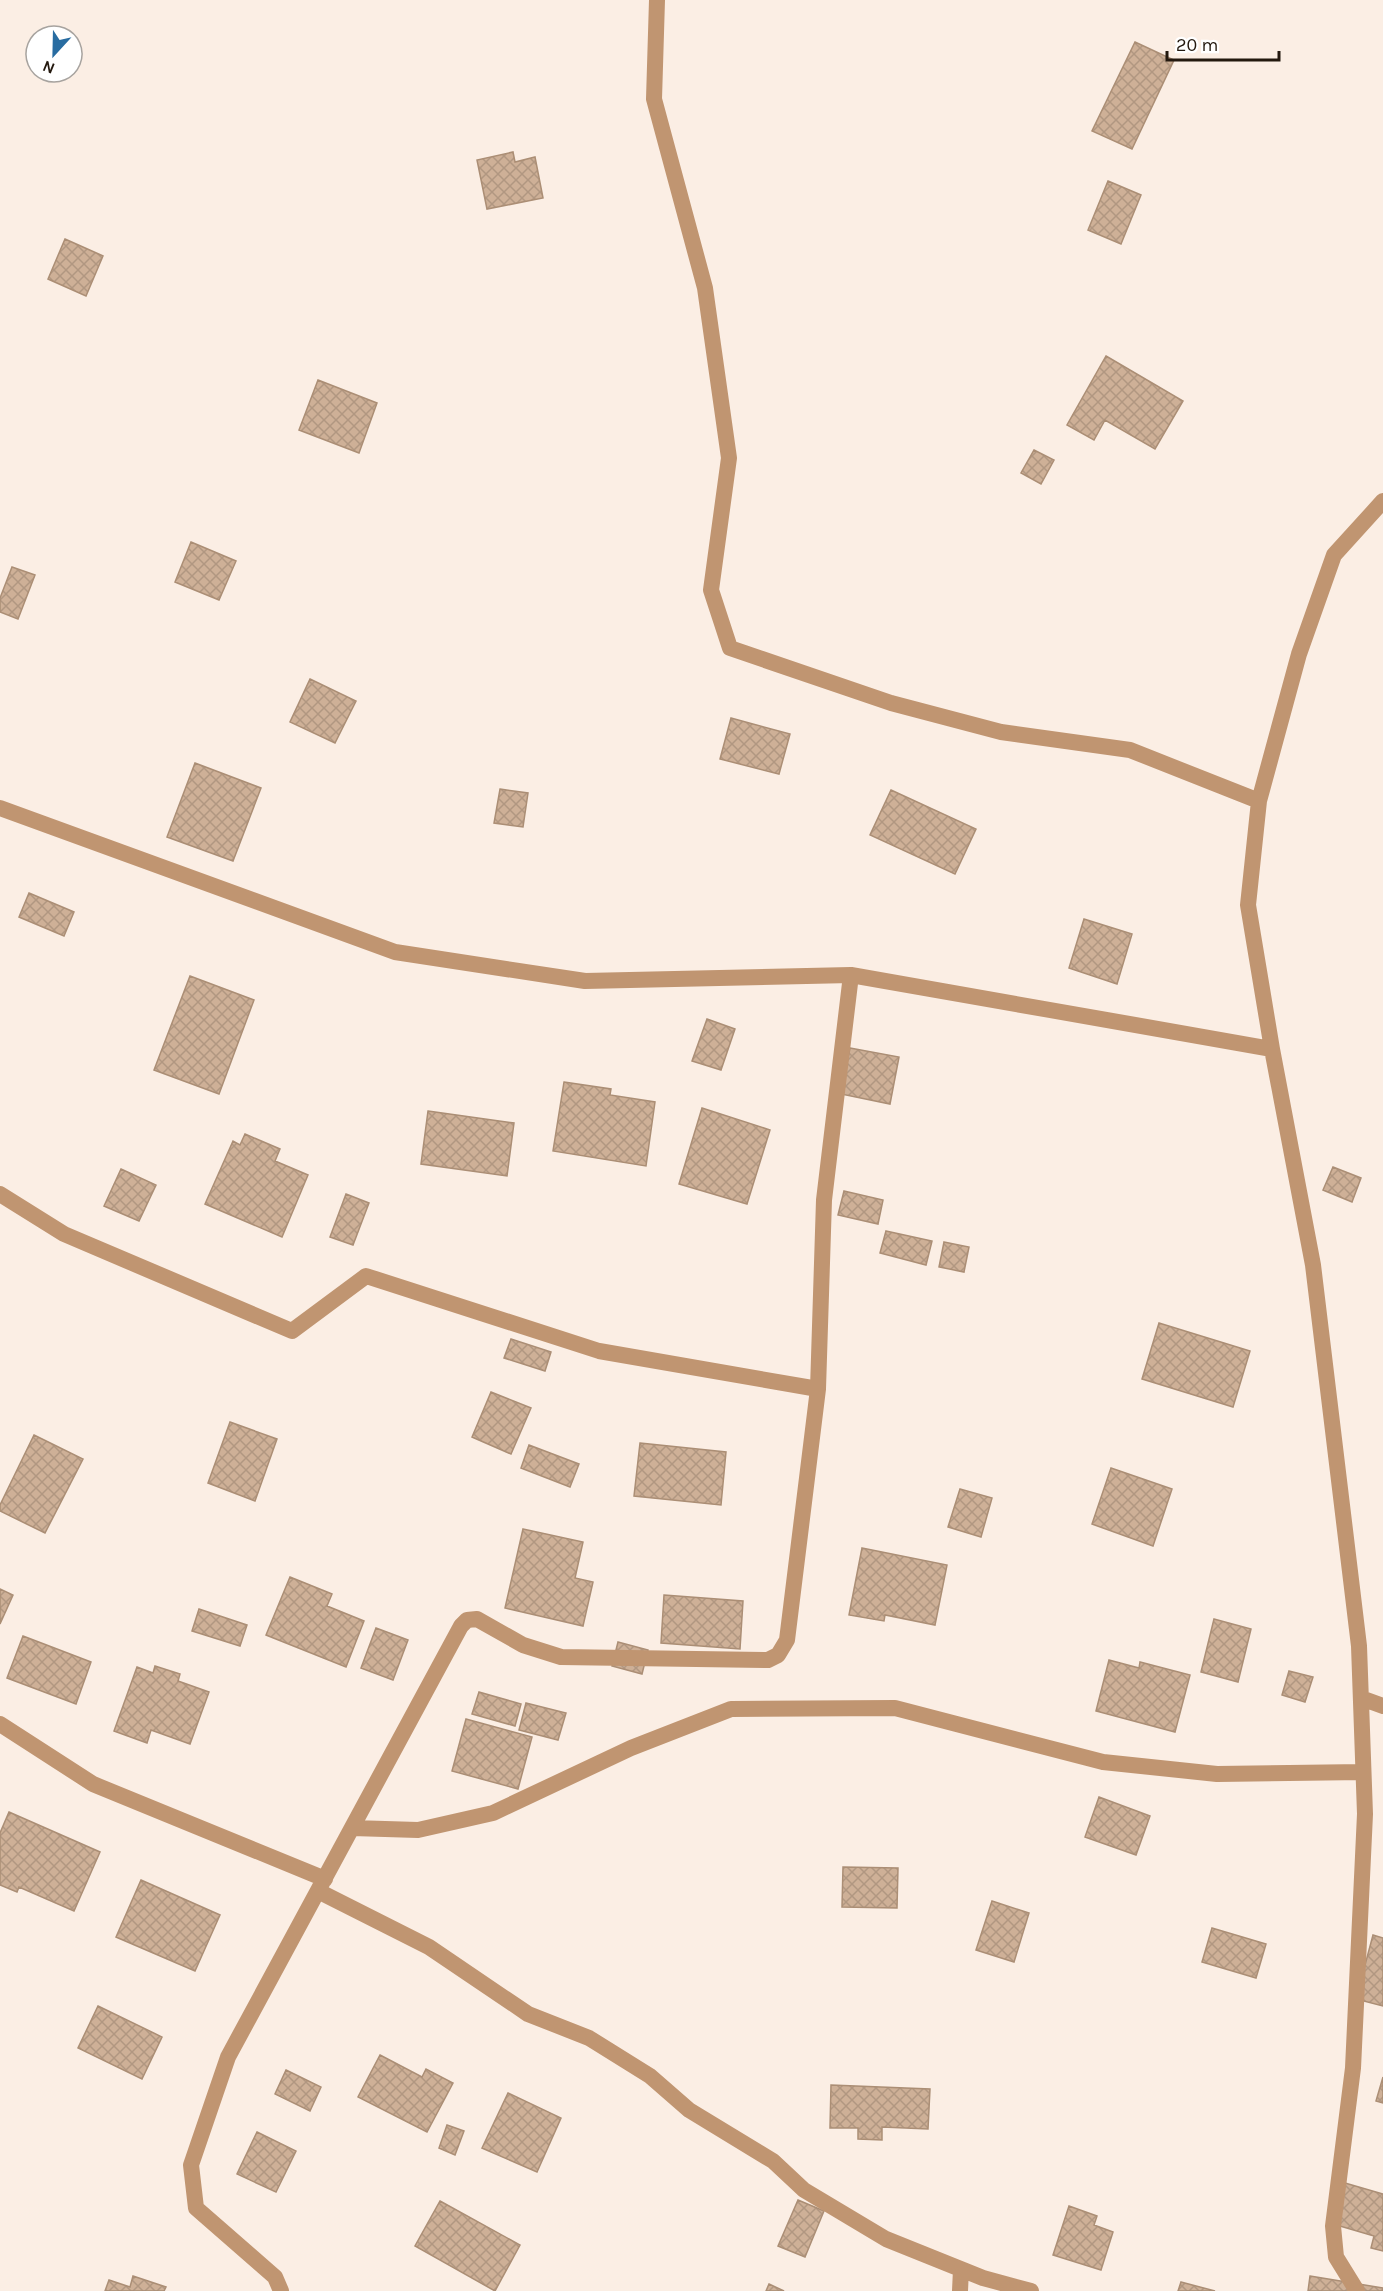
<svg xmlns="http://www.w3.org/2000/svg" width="1383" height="2291" font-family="Karla,sans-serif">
	<defs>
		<pattern id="building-cross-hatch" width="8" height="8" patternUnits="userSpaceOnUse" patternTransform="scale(1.5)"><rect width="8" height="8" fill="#ceb097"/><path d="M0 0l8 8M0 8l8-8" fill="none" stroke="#b19781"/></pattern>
	</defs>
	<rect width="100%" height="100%" fill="#fbeee4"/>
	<path fill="url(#building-cross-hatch)" stroke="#ab8e75" stroke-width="1.5" d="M1135,42L1174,60L1132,149L1092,131Z
		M513,152L515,162L535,157L543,198L487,209L477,160Z
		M1108,181L1141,195L1121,244L1088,230Z
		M65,239L103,256L86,296L48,279Z
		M1106,356L1183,401L1155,449L1105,420L1094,440L1067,425Z
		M318,380L377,403L359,453L299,430Z
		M1034,450L1054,460L1041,484L1021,473Z
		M191,542L236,561L219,600L175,582Z
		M12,567L35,575L18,619L0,612V598Z
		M310,679L356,701L335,743L290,722Z
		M731,718L790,734L779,774L720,759Z
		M195,763L261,788L233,861L167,837Z
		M500,789L528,793L523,827L494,823Z
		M891,790L976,829L955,874L870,835Z
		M29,893L74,912L64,936L19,917Z
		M1084,919L1132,934L1117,984L1069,968Z
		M190,976L254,1000L219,1094L154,1070Z
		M707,1019L735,1029L721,1070L692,1061Z
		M850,1048L899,1057L890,1104L841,1094Z
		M564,1082L611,1089L610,1095L655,1102L646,1166L553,1151Z
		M702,1108L770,1130L747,1204L679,1184Z
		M428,1111L514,1123L507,1176L421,1164Z
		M245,1134L280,1149L275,1161L308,1175L282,1237L205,1204L233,1141L240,1145Z
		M1333,1167L1361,1178L1352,1202L1323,1190Z
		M121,1169L156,1185L139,1221L104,1206Z
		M844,1191L883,1200L878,1224L838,1215Z
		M346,1194L369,1203L353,1245L330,1237Z
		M886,1231L932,1241L926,1265L880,1253Z
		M944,1242L969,1247L964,1272L939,1267Z
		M1159,1323L1250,1351L1233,1407L1142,1379Z
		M511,1339L551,1352L545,1371L504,1358Z
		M491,1392L531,1408L511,1454L472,1437Z
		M230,1422L277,1439L255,1501L208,1483Z
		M34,1435L83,1459L45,1533L0,1511V1505Z
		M640,1443L726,1452L721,1505L634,1496Z
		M529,1445L579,1464L570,1487L521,1468Z
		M1111,1468L1172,1489L1153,1546L1092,1524Z
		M960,1489L992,1498L981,1537L948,1527Z
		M523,1529L583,1542L575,1578L593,1582L583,1626L505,1608Z
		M862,1548L947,1565L935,1625L885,1615L884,1621L849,1615Z
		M290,1577L332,1594L327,1606L364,1621L346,1667L266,1635Z
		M0,1589L13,1595L0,1624Z
		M664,1595L743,1601L740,1649L661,1643Z
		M199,1609L247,1625L240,1646L192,1631Z
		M1214,1619L1251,1629L1238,1682L1201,1672Z
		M376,1628L408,1640L393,1680L361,1668Z
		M23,1636L91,1662L76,1704L7,1678Z
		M618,1642L648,1650L642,1674L612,1666Z
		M1109,1660L1139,1668L1140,1662L1190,1675L1175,1732L1096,1711Z
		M155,1666L180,1674L178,1681L209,1692L190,1744L151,1730L147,1743L114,1731L137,1667L153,1673Z
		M1289,1671L1313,1677L1305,1702L1282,1695Z
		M479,1692L521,1704L515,1726L472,1714Z
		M526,1703L566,1713L558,1740L519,1730Z
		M466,1719L532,1737L518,1789L452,1771Z
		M1099,1797L1150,1816L1136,1855L1085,1837Z
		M9,1812L100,1852L74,1911L19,1887L17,1892L0,1885V1833Z
		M843,1867L898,1868L897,1908L842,1907Z
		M141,1880L220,1915L195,1971L116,1937Z
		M992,1901L1029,1913L1014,1962L976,1950Z
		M1212,1928L1266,1944L1256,1978L1202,1962Z
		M1373,1935L1383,1938V2006L1356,1999Z
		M98,2006L162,2037L142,2079L78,2048Z
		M380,2055L422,2077L426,2069L453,2083L427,2132L358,2097Z
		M286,2070L321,2087L310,2111L275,2094Z
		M1383,2077V2103L1376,2101Z
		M831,2085L930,2089L928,2129L882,2127V2140L858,2139V2128H830Z
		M508,2093L561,2118L537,2172L482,2148Z
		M447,2125L464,2131L455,2155L439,2148Z
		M257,2132L296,2151L276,2192L237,2174Z
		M1345,2183L1383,2194V2251L1371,2248L1374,2236L1333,2224Z
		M798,2200L824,2211L805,2257L778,2246Z
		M440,2201L520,2245L495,2291L415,2246Z
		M1069,2206L1097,2216L1094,2225L1113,2232L1101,2270L1053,2255Z
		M133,2276L166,2287L164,2291H105L109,2280L130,2287Z
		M1310,2276L1383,2288V2291H1308Z
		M1181,2282L1215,2291H1178Z
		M769,2284L784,2291H766Z"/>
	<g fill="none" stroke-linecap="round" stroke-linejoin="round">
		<path stroke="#c09571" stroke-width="16" d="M657,0L654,99L705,288L729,458L711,590L730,648L891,703L1001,732L1130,750L1259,801
			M0,808L395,952L585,981L851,975L1272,1049
			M0,1194L64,1234L292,1331L366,1276L599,1351L818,1389
			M1361,1698L1383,1706
			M0,1724L93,1784L325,1879
			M352,1828L418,1830L493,1813L631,1748L731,1709L895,1708L1103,1762L1217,1774L1363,1772
			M318,1891L429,1947L528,2014L589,2038L650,2076L689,2110L773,2161L804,2190L886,2239L983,2278L1031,2291
			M281,2291L275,2277L196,2208L191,2165L228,2057L461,1626L467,1620L477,1619L523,1645L561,1657L768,1660L778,1655L787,1640L818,1389L824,1200L851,975
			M960,2291L961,2269
			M1357,2291L1336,2257L1333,2226L1353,2068L1365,1814L1359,1646L1313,1265L1272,1049L1248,905L1259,801L1299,654L1334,555L1383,501"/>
	</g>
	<g transform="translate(54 54) rotate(202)"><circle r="28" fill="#ffffff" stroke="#a7a39f" stroke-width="1.5"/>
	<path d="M0-4.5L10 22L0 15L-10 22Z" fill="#286ca1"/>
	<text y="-9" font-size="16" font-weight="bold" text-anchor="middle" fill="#23180e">N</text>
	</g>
	<path d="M1167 51v9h112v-9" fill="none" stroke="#23180e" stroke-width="3"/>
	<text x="1176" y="51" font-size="18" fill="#23180e" stroke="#ffffff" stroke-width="4.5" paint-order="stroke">20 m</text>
</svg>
